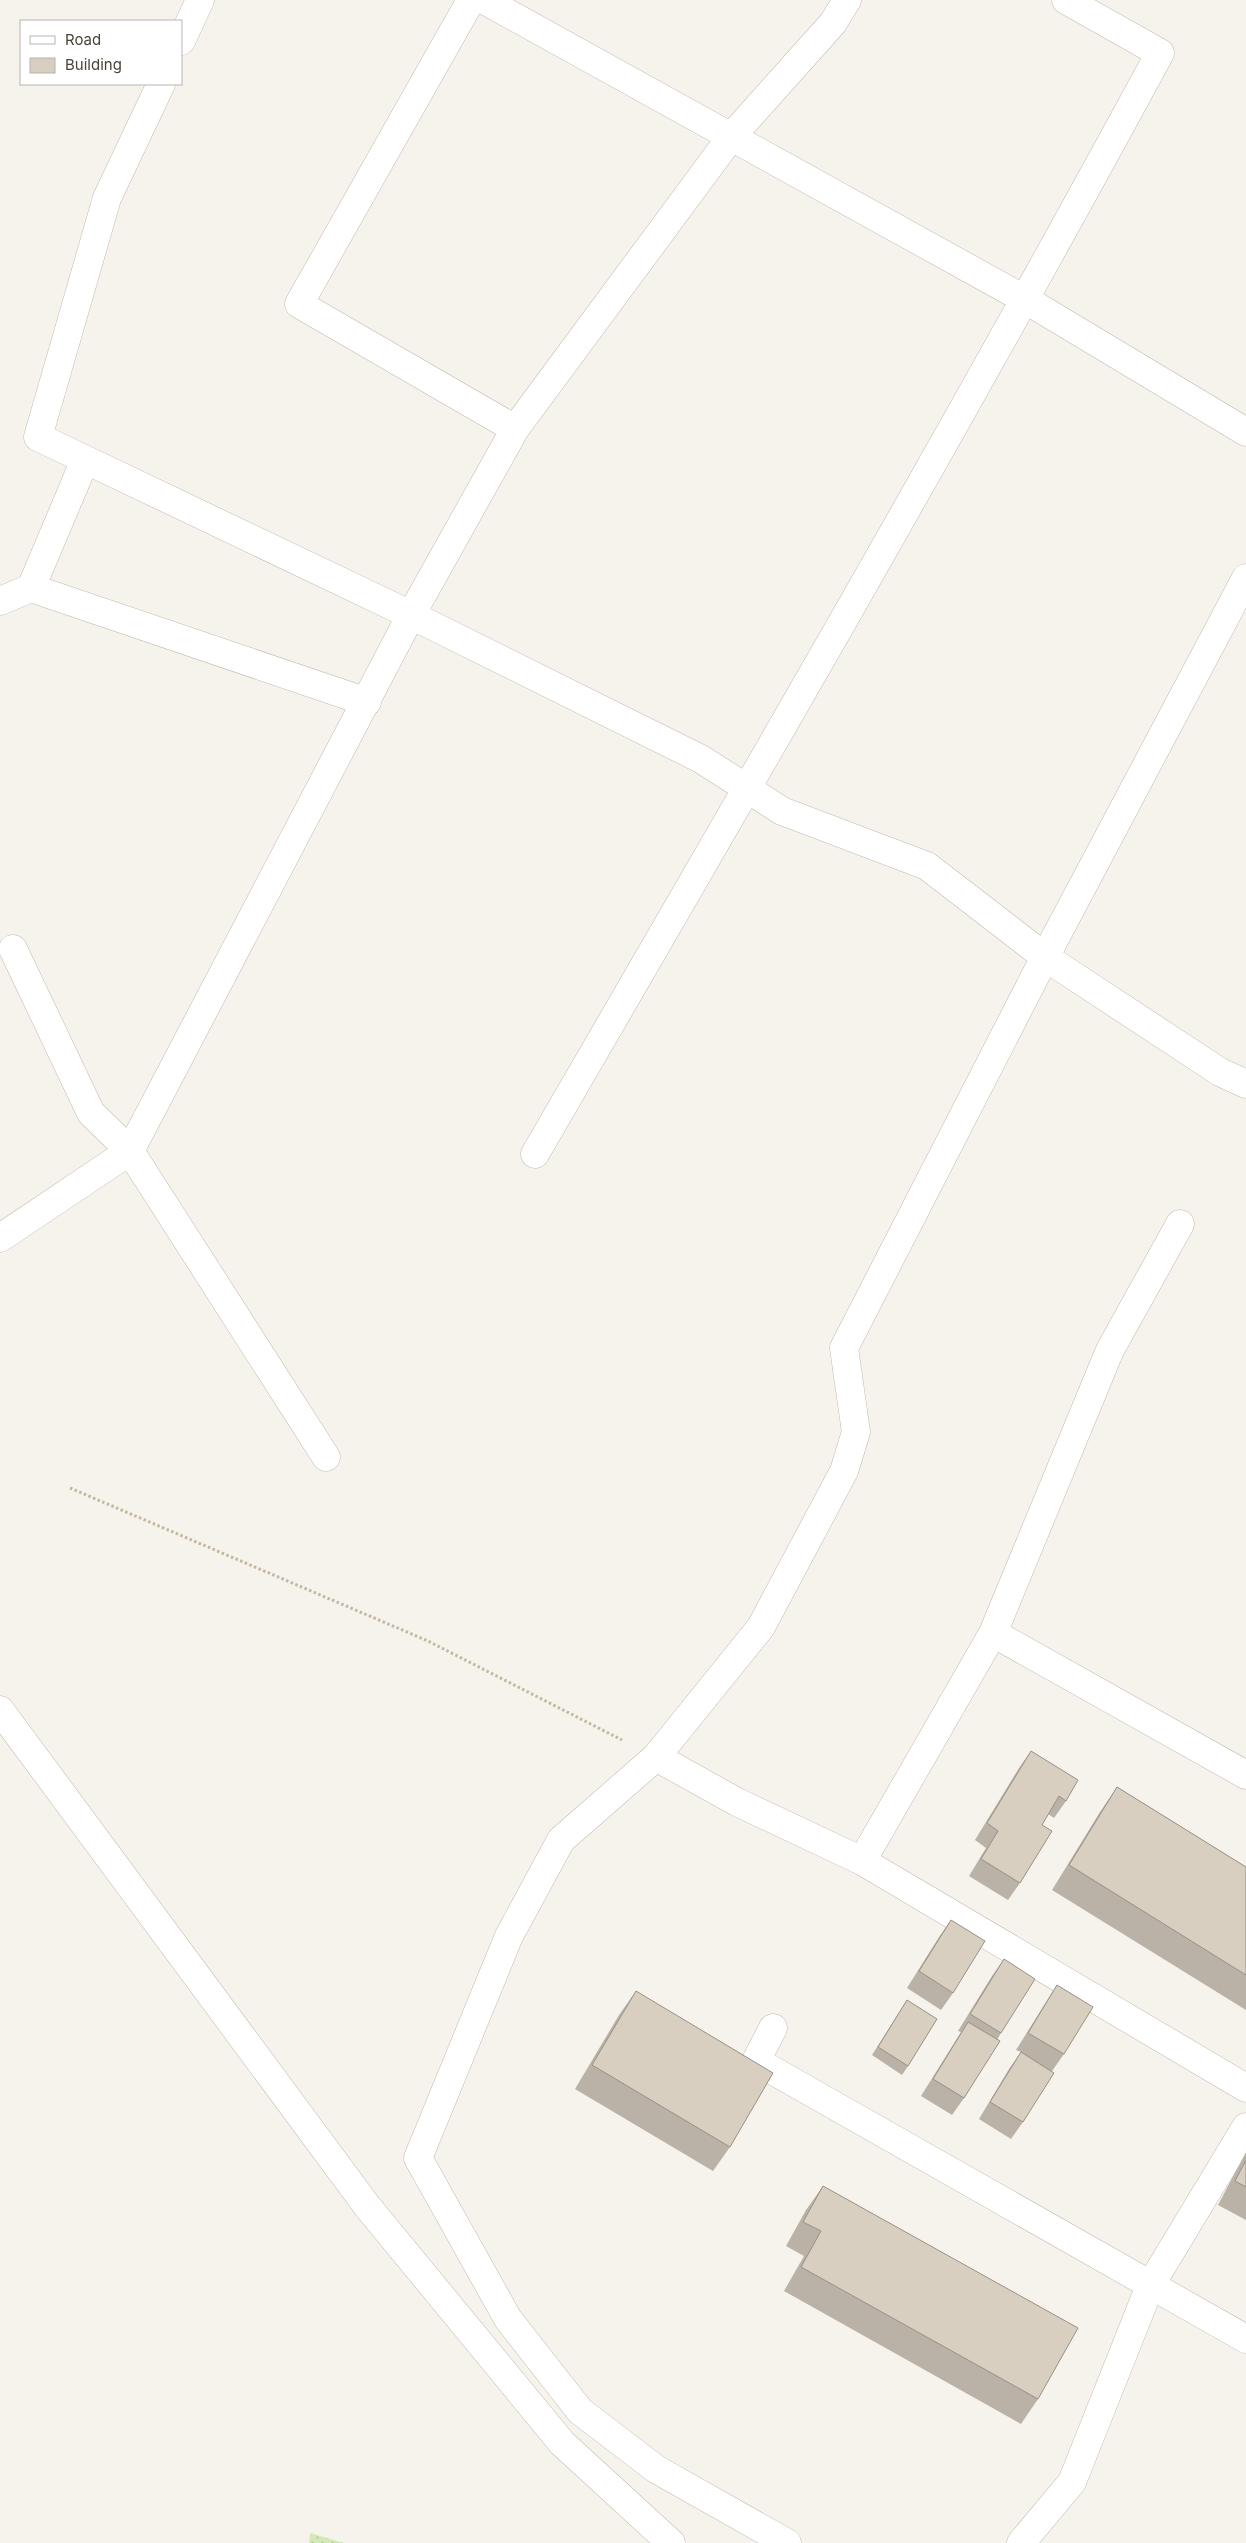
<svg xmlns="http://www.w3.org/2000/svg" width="1246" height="2543" font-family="Inter,sans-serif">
	<defs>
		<pattern id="park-dots" width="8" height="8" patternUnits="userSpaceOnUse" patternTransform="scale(1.25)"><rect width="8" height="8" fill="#d2eab5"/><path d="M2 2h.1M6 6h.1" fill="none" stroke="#b6ca9c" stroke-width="1.8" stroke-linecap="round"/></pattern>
	</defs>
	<rect width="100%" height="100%" fill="#f6f3ec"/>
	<path fill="url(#park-dots)" d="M310,2533L344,2543H309Z"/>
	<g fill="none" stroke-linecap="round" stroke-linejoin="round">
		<defs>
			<path id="minor" d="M471,0L299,304L515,429
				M484,0L1026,300L1246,432
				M181,41L200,0
				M161,84L107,198L38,437L411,615L701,759L782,811L927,866L1045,957L1220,1072L1246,1084
				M31,588L85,460
				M0,601L31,588L367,702
				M13,949L91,1113L130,1151L326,1457
				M535,1154C747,789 959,424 1160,53L1066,0
				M0,1238L130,1151L411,615L515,429L731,137L833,23L847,0
				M993,1633L1246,1775
				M0,1710L367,2206L562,2443L671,2543
				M656,1757L737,1802L862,1861L1246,2088
				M862,1861L993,1633L1110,1350L1180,1224
				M773,2028L756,2061L1246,2339
				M787,2543L656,2469L580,2411L508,2319L418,2158L509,1936L561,1840L656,1757L761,1627L844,1471L856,1432L844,1348L1045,957L1246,578
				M1021,2543L1072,2482L1150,2286L1246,2127"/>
		</defs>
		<use href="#minor" stroke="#c2bbae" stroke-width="29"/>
		<path stroke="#c4b79f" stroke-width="3" stroke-dasharray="2.5 2.5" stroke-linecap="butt" d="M70,1488L428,1641L622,1740"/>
		<use href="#minor" stroke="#fff" stroke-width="28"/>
	</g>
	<path fill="#bab2a6" d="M1031,1751L1066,1801L1054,1818L1048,1814L1042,1825L1020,1883L1008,1900L969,1876L986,1848L975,1840L1019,1768Z
		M1117,1787L1246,1867V2010L1052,1890L1100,1812Z
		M951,1920L953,1993L941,2010L907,1988L939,1937Z
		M1004,1959L1001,2033L997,2040L964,2098L952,2115L921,2096L961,2032L958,2031L992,1976Z
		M1057,1985L1064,2054L1052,2071L1023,2122L1011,2139L979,2119L1009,2069L1021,2052L1016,2050L1046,2002Z
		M636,1991L730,2147L713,2171L575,2089L619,2015Z
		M907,2000L908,2066L902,2075L872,2055Z
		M1246,2152V2220L1218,2205Z
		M823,2186L1038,2399L1021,2424L784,2291L804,2256L786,2246L806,2210Z"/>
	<path fill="#d8cfc1" stroke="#979187" d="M1031,1751L1078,1780L1066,1801L1059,1796L1042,1825L1052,1831L1020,1883L981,1859L998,1831L987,1823Z
		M1117,1787L1246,1867V1975L1069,1865Z
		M951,1920L985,1941L953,1993L919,1971Z
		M1004,1959L1035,1979L1001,2033L970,2014Z
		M1057,1985L1093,2007L1064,2054L1028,2033Z
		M636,1991L773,2073L730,2147L592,2065Z
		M907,2000L937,2019L908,2066L878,2047Z
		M968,2022L1000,2041L964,2098L933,2079Z
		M1021,2052L1054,2073L1023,2122L990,2102Z
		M1246,2160V2187L1235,2181Z
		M823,2186L1078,2328L1038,2399L801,2267L821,2231L803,2222Z"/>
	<rect x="20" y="20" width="162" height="65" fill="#ffffff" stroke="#b7b4b0"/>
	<rect x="30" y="36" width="25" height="8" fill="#ffffff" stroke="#b7b4b0"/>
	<text x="65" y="45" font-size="15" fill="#4b4439">Road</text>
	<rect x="30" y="58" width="25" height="15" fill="#d8cfc1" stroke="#b7b4b0"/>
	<text x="65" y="70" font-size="15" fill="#4b4439">Building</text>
</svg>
